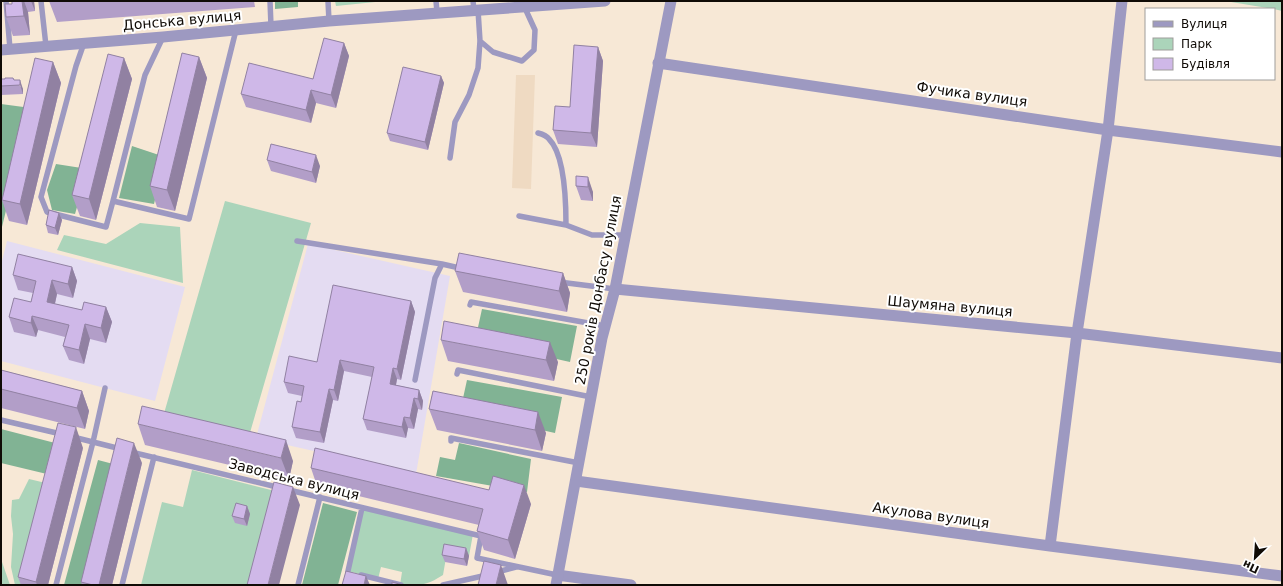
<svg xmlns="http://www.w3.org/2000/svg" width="1283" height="586" font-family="'DejaVu Sans',sans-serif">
	<rect width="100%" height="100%" fill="#f7e8d6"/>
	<path fill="#efdac2" d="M516,75H535L531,189L512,188Z"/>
	<path fill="#e4dcf2" d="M7,241L185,287L155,401L1,361V265Z
		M308,244L450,276L416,474L256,438Z"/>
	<path fill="#abd4ba" d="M335,1H385L336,6Z
		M1225,1H1282V11L1274,9Z
		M225,201L311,223L249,436L163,417Z
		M140,223L180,227L183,283L57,250L64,235L106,244Z
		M192,470L279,492L255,585H141L162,502L183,507Z
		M29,479L50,484L27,585H15L11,567L13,534L11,516L12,500L19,499Z
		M362,508L473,534L469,556L447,552L443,575C426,586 419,586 400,585L402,572L381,567L378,579L348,571Z
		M1,559L10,585H1Z"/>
	<path fill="#81b394" d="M275,1H298V7L275,9Z
		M1,104L31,108L1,231Z
		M132,146L165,157L154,204L119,198Z
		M56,164L88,169L75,214L52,210L47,190Z
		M482,309L577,326L570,362L475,341Z
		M467,380L562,397L555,433L460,412Z
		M1,429L59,444L51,475L1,463Z
		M459,443L531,459L527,492L436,476L440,457L455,460Z
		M98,460L117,465L89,585H64Z
		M323,503L357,512L338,585H302Z"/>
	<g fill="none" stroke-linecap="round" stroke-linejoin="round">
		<path stroke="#9d99c1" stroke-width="5.5" d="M6,1L10,49
			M41,1L46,46
			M270,1L271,26
			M328,1L329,21
			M436,1L437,12
			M473,1L474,10
			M480,41L493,52L522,61L534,50L535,30L524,6
			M84,43L76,66L41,197L47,212L106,227L113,201L189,219L236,30
			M538,133C542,134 547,136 549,139C565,155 566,203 566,225L592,235H624
			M450,158L455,122L469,95L478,68L480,41L478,10
			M113,201L145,75L163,37
			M519,216L566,225
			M297,241L442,264
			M559,282L615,289
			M470,305L471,302L605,326
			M457,374L458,370L591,397
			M415,380L435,278L442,264L464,269
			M1,420L61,434
			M73,437L121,449
			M451,441V438L579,463
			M131,452L281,488
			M289,490L481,536L477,558L557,575
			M348,571L362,508
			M497,572L516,567
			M361,575L401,585
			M56,585L93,442L105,388
			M122,585L154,457
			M298,585L320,497
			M443,585L487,575"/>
		<path stroke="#9d99c1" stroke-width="11" d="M658,63L1108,130L1282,152
			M615,289L1077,333L1282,358
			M576,481L1050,546L1282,576
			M1050,546L1077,333L1108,130L1122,1
			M557,575L631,585"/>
		<path stroke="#9d99c1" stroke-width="11" d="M1,50L163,37L329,21L605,1
			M556,585L602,338L615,289L671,1"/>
	</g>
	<path fill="#b29ec8" d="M12,1H34L35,11L28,12L30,35L13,36L6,17L12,4Z
		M49,1H254L255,7L57,22Z
		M344,43L349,56L336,108L316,103L311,123L246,107L241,94L313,79Z
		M598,47L603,61L597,147L558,144L553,130L570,107Z
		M199,57L207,78L175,211L157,207L150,186Z
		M124,58L132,79L96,220L80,216L72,195Z
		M53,62L61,83L27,225L9,221L2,200Z
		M441,76L444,83L428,150L390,141L387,133Z
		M13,78L14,80L23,89V94L1,95V79H5Z
		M267,160L320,166L316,183L271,171Z
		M576,176L593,192V201L581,200L576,186Z
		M59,213L62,220L58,235L48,233L46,225Z
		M72,267L77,281L73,298L57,294L55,304L82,310L106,307L112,322L106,343L90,339L84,364L69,360L63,346L65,337L38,330L36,337L14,332L9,317L31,302L33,293L18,290L13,275Z
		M455,271L563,273L570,293L567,312L463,292Z
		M411,301L415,312L401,380L397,379L396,385L419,390L423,401L422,410L418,409L414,429L408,428L406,438L367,430L363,419L372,377L344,371L338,401L333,400L324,443L296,438L292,427L301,402L302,396L288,393L284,382L317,362Z
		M441,340L558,362L554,381L448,361Z
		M1,370L82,391L89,411L85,429L1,408Z
		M433,391L546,433L542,451L437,430L429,409Z
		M138,424L293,461L289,479L145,445Z
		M83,448L48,585H21L18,577Z
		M142,463L112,585H82L81,582Z
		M311,468L531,504L515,559L484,550L477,531L479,525L317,486Z
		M247,506L250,514L247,526L235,523L232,516Z
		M466,548L469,556L467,566L445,562L442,555Z"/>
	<path fill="#9181a2" d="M22,1H24L28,12L30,35L24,16Z
		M31,1H34L35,11Z
		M344,43L349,56L336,108L331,95Z
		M598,47L603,61L597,147L591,133Z
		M199,57L207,78L175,211L167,190Z
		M124,58L132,79L96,220L89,199Z
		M53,62L61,83L27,225L20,204Z
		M441,76L444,83L428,150L425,142Z
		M20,80L23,89V94L20,85Z
		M311,90L316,103L311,123L306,110Z
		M316,155L320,166L316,183L312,172Z
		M588,177L593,192V201L588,187Z
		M59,213L62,220L58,235L55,228Z
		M72,267L77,281L73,298L68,284Z
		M563,273L570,293L567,312L559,291Z
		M52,280L57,294L52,316L47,302Z
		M411,301L415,312L401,380L397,369Z
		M106,307L112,322L106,343L101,328Z
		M32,316L38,330L36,337L31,323Z
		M85,324L90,339L84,364L79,350Z
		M550,342L558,362L554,381L546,360Z
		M340,360L344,371L338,401L334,390Z
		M393,368L397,379L394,395L390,384Z
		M329,389L333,400L324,443L320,432Z
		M419,390L423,401L422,410L418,399Z
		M82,391L89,411L85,429L77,408Z
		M414,398L418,409L414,429L410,418Z
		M538,412L546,433L542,451L535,430Z
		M404,417L408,428L406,438L402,427Z
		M76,427L83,448L48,585H37L36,582Z
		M286,440L293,461L289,479L281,458Z
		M134,443L142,463L112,585H99Z
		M524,485L531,504L515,559L508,540Z
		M293,487L300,505L279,585H268Z
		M247,506L250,514L247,526L244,519Z
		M466,548L469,556L467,566L464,559Z
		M501,565L508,585H496Z
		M366,576L370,585H364Z"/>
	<path fill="#cfb8e8" stroke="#9181a2" d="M12,1H22L24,16L6,17L5,4H12Z
		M324,38L344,43L331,95L311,90L306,110L241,94L249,63L313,79Z
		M574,45L598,47L591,133L553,130L555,106L570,107Z
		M182,53L199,57L167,190L150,186Z
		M108,54L124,58L89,199L72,195Z
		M35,58L53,62L20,204L2,200Z
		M403,67L441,76L425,142L387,133Z
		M5,78H13L14,80H20V85L1,86V79H5Z
		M271,144L316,155L312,172L267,160Z
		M576,176L588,177V187L576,186Z
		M49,210L59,213L55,228L46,225Z
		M459,253L563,273L559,291L455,271Z
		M18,254L72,267L68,284L52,280L47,302L82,310L84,302L106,307L101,328L85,324L79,350L63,346L69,325L32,316L31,323L9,317L14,298L31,302L36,281L13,275Z
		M333,285L411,301L397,369L393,368L390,384L419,390L418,399L414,398L410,418L404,417L402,427L363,419L374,367L340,360L334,390L329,389L320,432L292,427L297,401L301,402L304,386L284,382L289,356L317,362Z
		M444,321L550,342L546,360L441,340Z
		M1,370L82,391L77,408L1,389Z
		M433,391L538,412L535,430L429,409Z
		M142,406L286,440L281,458L138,424Z
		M58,423L76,427L36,582L18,577Z
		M117,438L134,443L99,585H93L81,582Z
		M315,448L489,490L493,476L524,485L508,540L477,531L483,509L311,468Z
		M274,482L293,487L268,585H247Z
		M236,503L247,506L244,519L232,516Z
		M444,544L466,548L464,559L442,555Z
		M484,561L501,565L496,585H478Z
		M346,571L366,576L364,585H342Z
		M392,582L403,585H392Z"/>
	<g text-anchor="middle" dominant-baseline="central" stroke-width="4" stroke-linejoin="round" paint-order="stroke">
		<g font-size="14" fill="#100b06" stroke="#fff">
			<text transform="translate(182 20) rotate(-5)">Донська вулиця</text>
			<text transform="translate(972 94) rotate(8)">Фучика вулиця</text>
			<text transform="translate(598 290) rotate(-79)">250 років Донбасу вулиця</text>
			<text transform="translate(950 306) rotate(5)">Шаумяна вулиця</text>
			<text transform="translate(294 479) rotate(14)">Заводська вулиця</text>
			<text transform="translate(931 515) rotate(8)">Акулова вулиця</text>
		</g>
	</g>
	<rect width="1283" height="586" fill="none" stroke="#100b06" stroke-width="4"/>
	<rect x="1145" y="8" width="130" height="72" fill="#ffffff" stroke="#9f9d9b"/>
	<rect x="1153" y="21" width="20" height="6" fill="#9d99c1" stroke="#9f9d9b"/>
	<text x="1181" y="28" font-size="12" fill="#100b06">Вулиця</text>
	<rect x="1153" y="38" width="20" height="12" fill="#abd4ba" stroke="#9f9d9b"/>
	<text x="1181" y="48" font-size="12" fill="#100b06">Парк</text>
	<rect x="1153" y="58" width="20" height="12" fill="#cfb8e8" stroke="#9f9d9b"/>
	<text x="1181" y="68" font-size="12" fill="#100b06">Будівля</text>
	<g transform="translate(1255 558) rotate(205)" stroke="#ffffff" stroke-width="3" paint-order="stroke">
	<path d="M0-3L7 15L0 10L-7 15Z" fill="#100b06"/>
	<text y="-6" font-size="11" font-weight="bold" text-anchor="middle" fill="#100b06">Пн</text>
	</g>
</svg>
